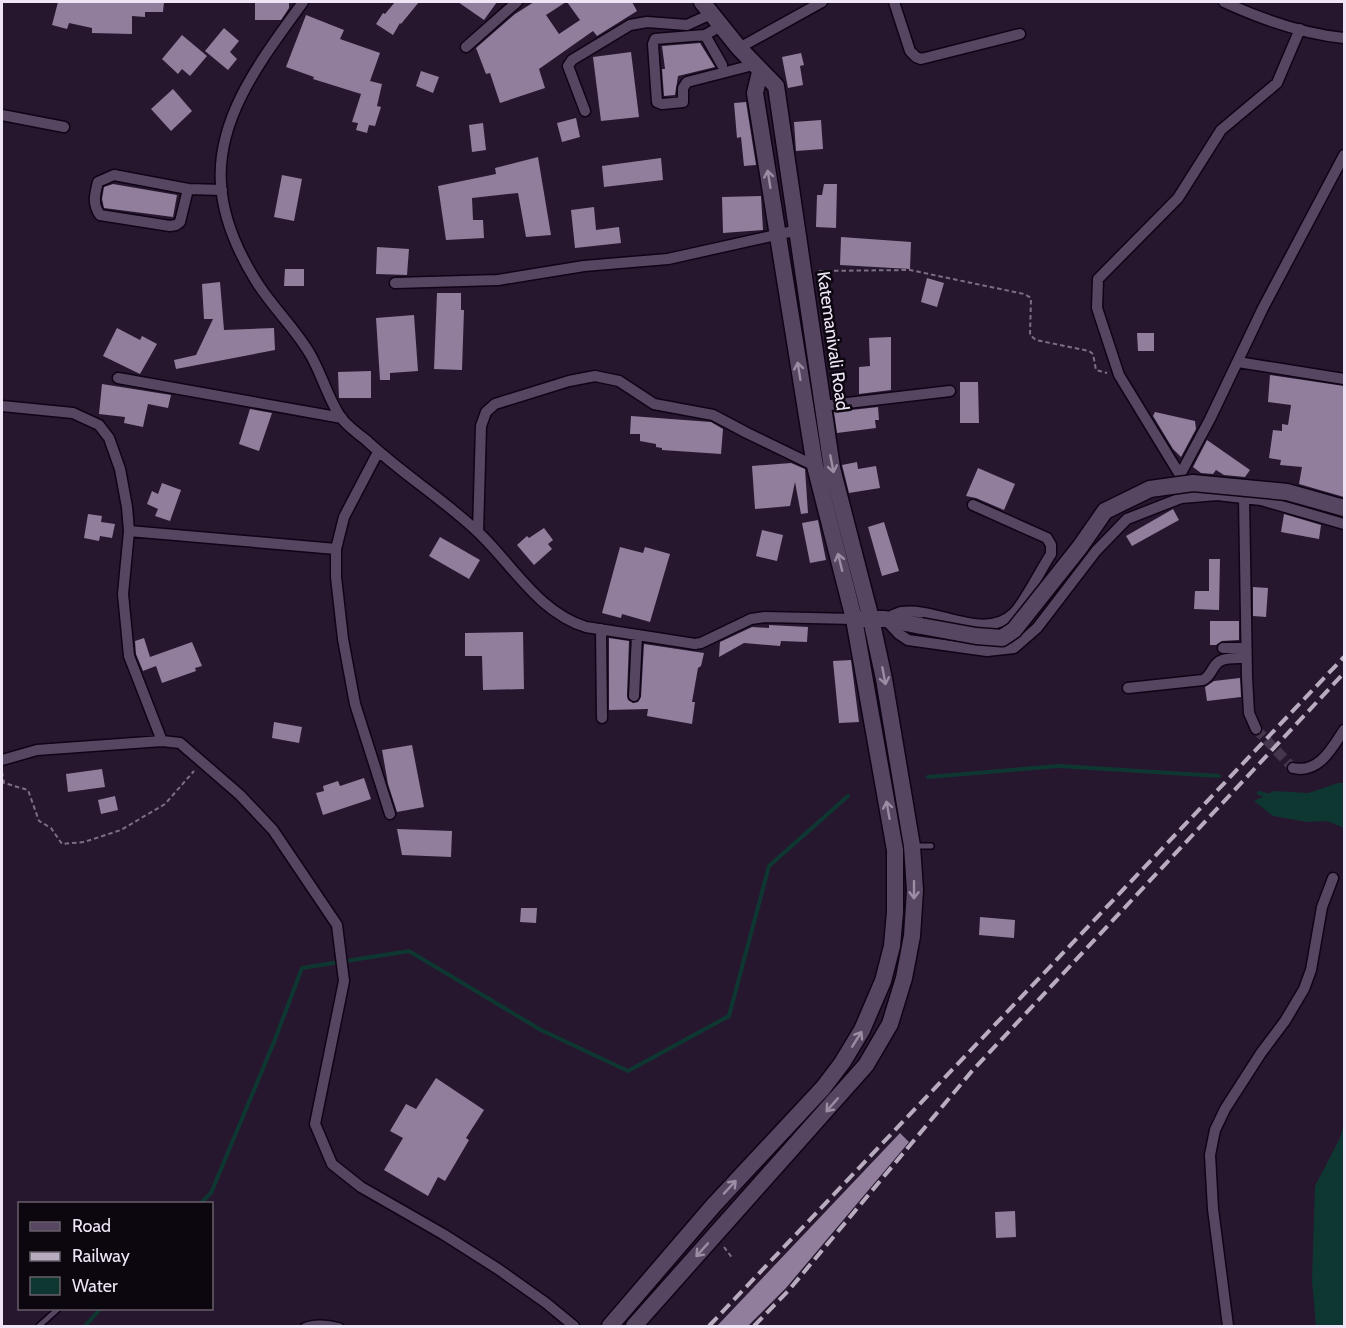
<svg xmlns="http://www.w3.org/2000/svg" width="1346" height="1328" font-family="Cabin,sans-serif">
	<rect width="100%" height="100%" fill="#26172f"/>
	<path fill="#0f3731" d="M1338,783H1344V828L1327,821L1307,822L1273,816L1254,801L1274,791L1308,793Z
		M1344,1124V1326H1316L1312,1281L1315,1186L1340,1138Z"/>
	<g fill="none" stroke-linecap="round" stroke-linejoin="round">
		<path stroke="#0f3731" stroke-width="4" d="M928,777L1059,766L1219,776
			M1259,793L1270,796
			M200,1204L211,1193L274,1042L302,968L409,951L541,1030L628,1071L729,1016L769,866L848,796
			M85,1326L101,1308"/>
	</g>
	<path fill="#907e9c" d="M58,2H164L163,12H145V17L132,16V34L92,33V28L69,23L67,29L52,25Z
		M255,2H289V8L281,20H255Z
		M395,2H419L401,24L400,23L393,35L376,24L383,13L385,14Z
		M458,2H497L484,20Z
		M534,2H566L546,15L559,34L580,20L567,2H632L637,11L597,36L593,31L539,69L545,88L500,103L490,73L486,74L476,48L515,14Z
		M306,15L344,30L340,39L380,53L370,81L382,84L377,106L381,107L375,126L369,125L367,133L356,130L358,123L352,122L361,94L313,79L314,77L286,67Z
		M224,28L239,41L230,52L237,59L228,70L205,51Z
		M182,35L207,56L190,76L182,69L178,74L162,59Z
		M700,43L715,67L678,76L675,95L664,96L662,69H665L662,46Z
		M631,52L639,117L601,121L593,57Z
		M801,53L804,65L800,66L803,85L788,88L782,57Z
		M421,71L439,77L433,93L416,86Z
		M173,89L192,111L171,131L151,109Z
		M746,102L756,165L744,166L741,137L737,138L734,103Z
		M576,118L580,137L562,142L557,123Z
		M821,120L823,149L796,151L794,122Z
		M483,123L486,150L472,152L469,125Z
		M538,157L551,235L526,237L518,193L472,198L473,220H483L484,238L446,240L438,186L496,174L495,168Z
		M661,158L663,180L604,187L602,166Z
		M282,175L302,179L294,221L274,217Z
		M113,184L177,195L173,217L104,208L102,199L104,187Z
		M824,184H837L836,228L816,227L817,195H822Z
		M761,196L763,230L723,233L722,197Z
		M594,207L596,230L619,227L621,243L575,248L571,210Z
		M841,237L911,242L910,269L840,265Z
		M377,247L409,249L407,275L376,274Z
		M285,269H304V286H284Z
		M927,278L944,283L937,307L921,302Z
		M220,282L224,330L274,328L275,350L176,369L174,360L196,355L213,319H204L202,284Z
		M437,293H461V310H464L462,370L434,369Z
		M414,315L418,371L390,373V380H380L376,318Z
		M117,328L140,340L142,336L157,344L140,374L103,356Z
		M1137,333H1154V351H1138Z
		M891,337V390L859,394V367L870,366L869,338Z
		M371,371V398H339L338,372Z
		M1270,375L1344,386V497L1299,484L1302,467L1280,465L1281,460L1269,458L1273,430L1282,431V424L1288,425L1291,405L1268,402Z
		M960,382H978L979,423H960Z
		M102,384L171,395L168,408L148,404L143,427L124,423L125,417L99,414Z
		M878,407L879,420H875L876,428L837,433L834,412Z
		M250,409L272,413L259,451L239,444Z
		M1155,412L1195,421L1196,429L1181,457L1173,449L1153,416Z
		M631,416L711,422L723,429L721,454L662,450V448L656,447V444L640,441V434H630Z
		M1207,440L1250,470L1245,477L1224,475L1216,470L1213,474L1201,473L1193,467Z
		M857,462L858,469L876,466L880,488L849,493L842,465Z
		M791,463L805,469L808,513L801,514L795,482L790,506L755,509L752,466Z
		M978,468L1015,484L1004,510L976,498L966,496Z
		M162,483L181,490L170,521L155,516L158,509L147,504L152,491L158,494Z
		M1173,509L1179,520L1132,546L1126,536Z
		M88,514L102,516L101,522L115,524L112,538L100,536L99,541L84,538Z
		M1284,514L1321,525L1319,539L1281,532Z
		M818,520L826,560L810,563L802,523Z
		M884,522L899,571L882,576L868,527Z
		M544,528L553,540L548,544L552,549L534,565L517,545L527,536L529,538Z
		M762,530L783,535L777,561L756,556Z
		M440,537L480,560L469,579L429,556Z
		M620,547L643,553L645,547L670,554L650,622L622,614L621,618L602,613Z
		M1209,559H1220L1219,610L1194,609L1195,591H1209Z
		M1253,587L1268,588L1266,617L1253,616Z
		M1210,621H1239V640L1222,641L1216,645H1210Z
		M769,625L808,627L807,642L781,641L780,646L744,643L719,657L720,642L752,627L769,628Z
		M523,632L524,689L483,690L482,656H465V633Z
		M144,638L150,657L192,642L202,666L195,668L196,671L162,683L156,666L143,671L136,654L135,641Z
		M609,638L629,641L627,696L628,700L633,703L638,702L641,697L644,644L704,653L701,666L698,668L692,702H695L692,724L647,716L648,709L609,710Z
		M851,660L859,722L839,723L833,661Z
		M1240,678L1241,697L1207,701L1205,687L1214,681Z
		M274,722L302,727L299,743L272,738Z
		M412,745L424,807L397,812L388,784L382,750Z
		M102,769L105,787L68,792L66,774Z
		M364,778L371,799L323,815L316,793L324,791L323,786L338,781L340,786Z
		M115,796L118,810L101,814L98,800Z
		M397,829L452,831L451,857L402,855Z
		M521,908H537L536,923L520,922Z
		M980,917L1015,920L1014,938L979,935Z
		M436,1078L484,1110L466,1138L469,1140L445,1181L438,1177L428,1196L384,1170L403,1138L390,1131L406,1104L416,1109Z
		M900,1133L909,1142L786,1288L748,1326H717Z
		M1015,1211L1016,1237L996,1238L995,1212Z"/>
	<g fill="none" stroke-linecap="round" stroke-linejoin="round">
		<path stroke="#44364d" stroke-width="10" stroke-dasharray="10 5" stroke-linecap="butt" d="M1256,729L1293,768"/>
		<defs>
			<path id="service" d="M914,846H931
				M39,1326L59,1308
				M304,1326C315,1321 329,1323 340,1326"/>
			<path id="minor" d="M303,2C266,54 216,115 221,184C223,218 238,252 256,281C272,307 295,328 310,354C321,372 330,404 342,419C349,427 358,434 366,440C401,473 443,499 478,532C513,565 538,612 586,627L695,644L701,643L751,619L765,617L854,619
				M894,2L910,51L916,57L921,59L1020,34
				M1224,2C1261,19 1303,34 1344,38
				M721,26L705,35L655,39L653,44L657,102L662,104L683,102V88L687,82L753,65
				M705,35L722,65
				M466,47L517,2
				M739,48L822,2
				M585,111L568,66L572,60L630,25L647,22L687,25L711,14
				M2,115L64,127
				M188,189L180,222L176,225L170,226L100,215C92,204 95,194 98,182L114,175L188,189L222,190
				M395,283L498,280L584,266L668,259L798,230
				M1238,362L1344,379
				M118,378L342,418
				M2,406L73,413L99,425L109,438L120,469L127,507L129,531L123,594L129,656L162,741
				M822,406L950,391
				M378,452L344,517L336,549V577L343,639L355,704L390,814
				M1180,475L1210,419L1263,308L1344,155
				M1181,491L1180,475L1119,375L1097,308L1098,279L1178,198L1221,130L1277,83L1300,29
				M1244,498L1247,677L1249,713L1256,729
				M973,505L1047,538L1051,545V554C1041,569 1025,602 1014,613C984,642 938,607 902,612C896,613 890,617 885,619L899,634L908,640L987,651L1014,648L1037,628L1096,551L1127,519L1181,498L1217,495L1261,500L1344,524
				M129,531L336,549
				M478,532L481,426L486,412L495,404L569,381L595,376L619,381L654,404L713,415L747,433L815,466
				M601,629L602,718
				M1223,648H1246
				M1128,688L1203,680C1212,676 1212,665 1220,661C1227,657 1239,658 1246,658
				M634,696L637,635
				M2,760L37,750L162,741L180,743L240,795L273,830L337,925L344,981L315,1124L332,1164L361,1187L443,1234L498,1269L546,1303L574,1326
				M1293,768C1319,774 1332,748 1344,730
				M1228,1326L1213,1209L1210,1155L1215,1130L1225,1109L1261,1053L1285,1021L1304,989L1311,970L1322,907L1333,878"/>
			<path id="secondary" d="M861,619H885L921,626
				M610,1326L713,1206L823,1088L842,1063L862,1030L883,981L892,946L895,912V850L854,619L815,466L755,93L760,72
				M634,1326L866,1065L890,1024L904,978L912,936L915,890L912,846L884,679L871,619L832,468L776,86L739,48L702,2"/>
		</defs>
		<use href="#service" stroke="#0f0316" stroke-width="8"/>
		<use href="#minor" stroke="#0f0316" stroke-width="13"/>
		<use href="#secondary" stroke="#0f0316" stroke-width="19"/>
		<path stroke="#7c6f84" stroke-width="2" stroke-dasharray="4.5 3" stroke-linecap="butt" d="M819,271L910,270L1024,294L1031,298L1030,335L1036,340L1089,351L1093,354L1096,370L1107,373
			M2,772L4,783L28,790L39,821L51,828L62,844L84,842L121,830L165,804L194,771
			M724,1247L733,1259"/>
		<use href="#service" stroke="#574661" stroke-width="5"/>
		<use href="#minor" stroke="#574661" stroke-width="10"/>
		<use href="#secondary" stroke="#574661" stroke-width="16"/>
		<path stroke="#b8acbf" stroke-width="4" stroke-dasharray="12 6" stroke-linecap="butt" d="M709,1326L1344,657
			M754,1326L789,1290L972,1071L1344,673"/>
		<defs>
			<path id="secondary-bridge" d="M921,626L976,636L1002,638L1014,630L1080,547L1105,511L1150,489L1193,483L1287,492L1344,508"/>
		</defs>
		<use href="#secondary-bridge" stroke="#0f0316" stroke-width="19" stroke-linecap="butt"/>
		<use href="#secondary-bridge" stroke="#574661" stroke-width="16"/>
	</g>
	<defs><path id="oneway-shaft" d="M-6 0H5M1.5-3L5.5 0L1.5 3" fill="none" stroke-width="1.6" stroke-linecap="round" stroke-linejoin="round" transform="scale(1.5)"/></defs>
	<g stroke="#9b8ea4">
		<use href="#oneway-shaft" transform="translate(769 179) rotate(-99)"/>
		<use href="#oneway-shaft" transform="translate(799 371) rotate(-99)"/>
		<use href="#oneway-shaft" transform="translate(832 464) rotate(79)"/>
		<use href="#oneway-shaft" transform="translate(840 562) rotate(-104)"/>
		<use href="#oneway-shaft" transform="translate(884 676) rotate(79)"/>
		<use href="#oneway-shaft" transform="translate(888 810) rotate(-100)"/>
		<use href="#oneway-shaft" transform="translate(914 890) rotate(90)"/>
		<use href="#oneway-shaft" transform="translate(857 1039) rotate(-58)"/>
		<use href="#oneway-shaft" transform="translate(832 1105) rotate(131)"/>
		<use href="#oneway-shaft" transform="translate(730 1187) rotate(-47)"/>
		<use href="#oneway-shaft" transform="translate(702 1250) rotate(132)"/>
	</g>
	<g text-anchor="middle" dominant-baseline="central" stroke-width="5" stroke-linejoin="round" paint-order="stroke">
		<g font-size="18" fill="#efe5f6" stroke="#0c060f">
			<text transform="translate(833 341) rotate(82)">Katemanivali Road</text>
		</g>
	</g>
	<rect width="1346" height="1328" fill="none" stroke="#efe5f6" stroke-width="6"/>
	<rect x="18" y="1202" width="195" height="108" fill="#0c060f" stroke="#675f6b" stroke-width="1.5"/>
	<rect x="30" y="1222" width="30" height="9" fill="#574661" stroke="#675f6b" stroke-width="1.5"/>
	<text x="72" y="1232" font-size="18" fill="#efe5f6">Road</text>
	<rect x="30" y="1252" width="30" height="9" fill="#b8acbf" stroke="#675f6b" stroke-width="1.5"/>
	<text x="72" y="1262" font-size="18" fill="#efe5f6">Railway</text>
	<rect x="30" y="1277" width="30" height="18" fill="#0f3731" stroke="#675f6b" stroke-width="1.5"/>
	<text x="72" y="1292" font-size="18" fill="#efe5f6">Water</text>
</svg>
